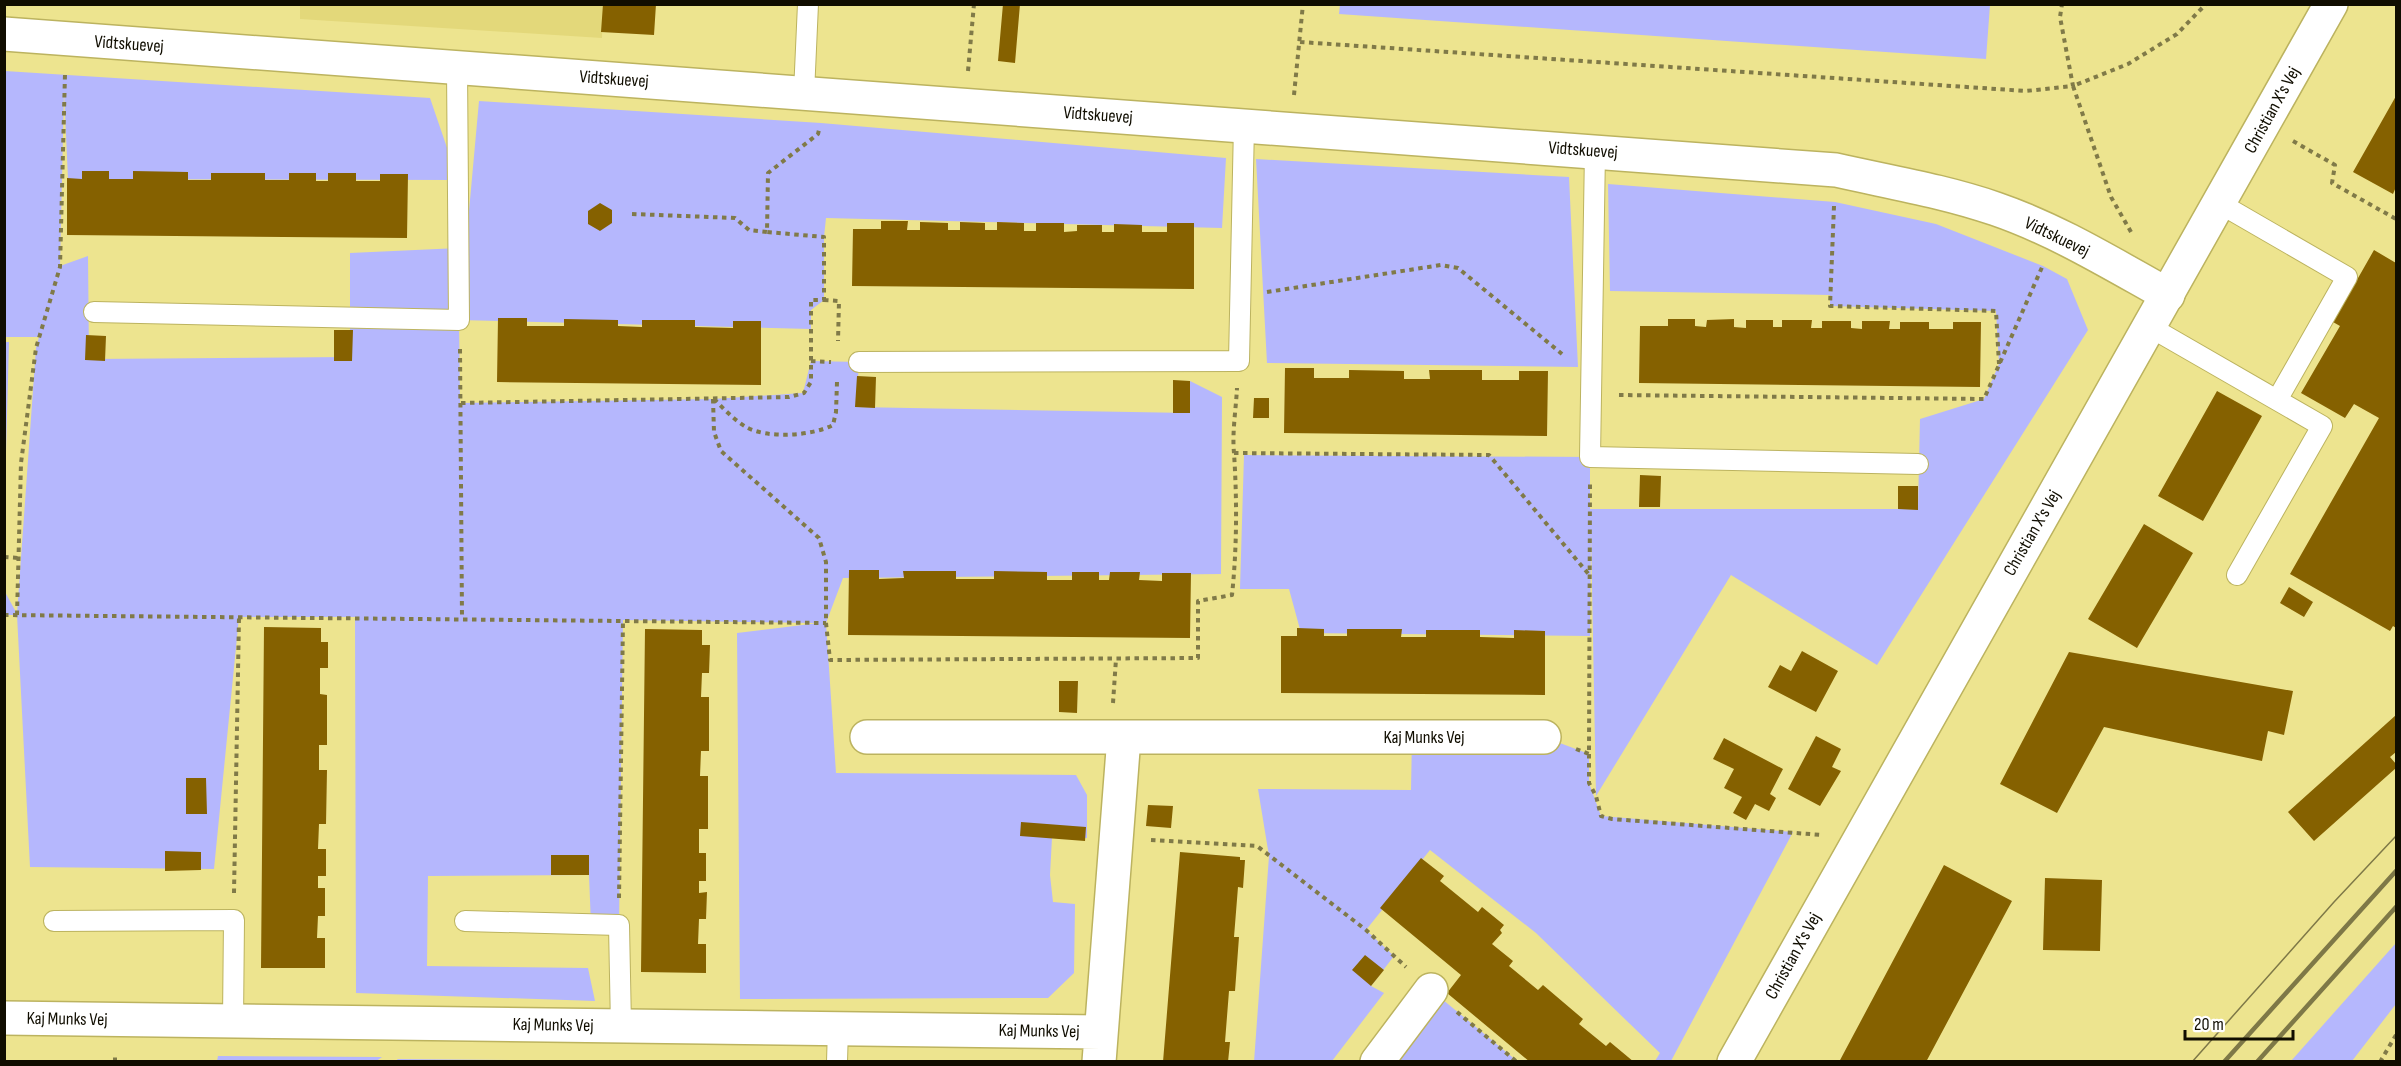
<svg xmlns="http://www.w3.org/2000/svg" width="2401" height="1066" font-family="'Sofia Sans Condensed',sans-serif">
	<rect width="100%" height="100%" fill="#ede48f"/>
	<path fill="#e3d87a" d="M300,4L603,5L602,38L300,19Z"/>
	<path fill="#b5b7fd" d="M1340,4H1990V5L1986,59L1339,14Z
		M5,71L430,98L458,180L68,179L64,91L60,266L88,256L89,359L350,357V253L459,248L460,310L479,101L821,123L1226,158L1222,228L826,218L824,237V300L811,310V329L459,320L460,403L713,399L803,393L811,361L859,362L856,407L1189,413L1190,381L1222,397L1221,574L843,578L826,623L836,773L1076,775L1087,795V838H1052L1050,875L1053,902L1075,904L1074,973L1048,998L740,999L737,633L819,623L623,620L619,925H591L589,875L428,876L427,966L588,968L595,1001L356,993L355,617H235H239L214,869L30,867L17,615H5L4,590L17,614L36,348L39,337H5Z
		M1256,159L1569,177L1578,367L1267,363Z
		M1608,184L1835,202L1936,224L2043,266L2067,279L2088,330L1877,665L1731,575L1596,796L1591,532L1590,636L1301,633L1289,589H1240L1244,455L1590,457V509H1918L1920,419L1984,399L1999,364L1996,311L1830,306V295L1610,291Z
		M5,342H9L5,489L4,342Z
		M1412,737H1544L1589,754V783L1601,816L1793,832L1671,1061H1655L1660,1053L1536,933L1430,850L1366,930L1394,956L1371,986L1384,993L1332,1061L1254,1062L1269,856L1258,789L1411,790Z
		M2396,943V1004L2352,1061H2291Z
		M1431,990L1517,1061L1386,1062Z
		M218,1056L382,1057L375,1062L217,1061Z
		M397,1059L514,1060V1061L399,1062Z"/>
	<path fill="#856100" d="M603,4H656L654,35L601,32Z
		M1003,4H1020L1015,63L998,61Z
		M2396,96V187L2393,194L2353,172Z
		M82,171H109V179H133V171L188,172V180H211V173H265V180H289V173H316V181H328V173H356V181H380V174H408L407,238L67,235V178L82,179Z
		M600,203L612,210V223L600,231L588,224V211Z
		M881,221H908L907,230H920V222L948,223V230H960V222L985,223V230H997V222L1024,223V231H1036V223H1064V232L1077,231V225H1102V232H1114V224L1142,225V232H1167V223H1194V289L852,286L853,229H881Z
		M2374,250L2396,263V628L2393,626L2390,631L2290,574L2379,418L2354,404L2345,418L2301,393L2340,326L2333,322Z
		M498,318H527V326H564V319L618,320V326L642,327V320H695V327L733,328V321H761V385L497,382Z
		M1668,319H1695V326L1706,327L1707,320L1734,319V327L1746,328V320H1773V327H1782V320H1812L1811,328H1822V321H1851V328L1862,329V321H1890L1889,329H1900V322H1929V329H1953V322H1981L1980,387L1639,383L1640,326H1668Z
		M334,330H353L352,361H334Z
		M86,335L106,336L105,361L85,360Z
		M1285,368H1314V378H1349V370L1404,371V379H1430L1429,370H1482V380H1519V371H1548L1547,436L1284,433Z
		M857,376L876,377L875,408L855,407Z
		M1173,380L1190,381V413H1173Z
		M2217,391L2262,416L2203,521L2158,496Z
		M1254,398H1269V418H1253Z
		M1640,475L1661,476L1660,507H1639Z
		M1898,486H1918V510L1898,509Z
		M2144,524L2193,553L2137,648L2088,619Z
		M849,570H879V579L904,578L903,571H956V579H994V571L1047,572V580H1072V572H1099V580H1109L1110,572H1140L1139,580L1162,581V573H1191L1190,638L848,635Z
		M2289,587L2313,602L2304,617L2280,603Z
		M264,627L321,628V642H328V668H320V694L327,695V745H319V770H327L326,824H319L318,849H326V876H318V888H325V916H318L317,938H325V968H261Z
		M1297,628L1324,629V636H1347V629H1402L1401,637H1426V630H1480V637L1514,638V630L1545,631V695L1281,693V636H1297Z
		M645,629L702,630V645H710L709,673H702L701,697H709V751H701L700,776H708V829H699V853H706V881H699V893L707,892L706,919H699L698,944H706V973L641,972Z
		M1802,651L1838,671L1816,712L1768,687L1780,665L1791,671Z
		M2069,652L2293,691L2284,735L2268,731L2262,761L2104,727L2057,813L2000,784Z
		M1059,681H1078L1077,713L1059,712Z
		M2396,715V752L2390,757L2396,764V768L2314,841L2288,812Z
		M1816,736L1841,749L1832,767L1841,771L1820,806L1788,789Z
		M1724,738L1783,769L1770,794L1776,798L1769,811L1755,804L1746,820L1733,813L1742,797L1724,788L1734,769L1713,759Z
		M186,778H206L207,814H186Z
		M1148,805L1173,806L1171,828L1146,826Z
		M1021,822L1086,827L1085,841L1020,836Z
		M165,851L201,852V870L165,871Z
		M1180,852L1240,857V860H1245L1243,888L1238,887L1234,937H1239L1235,991H1229L1225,1042H1230L1228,1062H1163Z
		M551,855H589V875H551Z
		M1421,858L1444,876L1440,881L1478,912L1482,907L1504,925L1500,930L1502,933L1492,944L1513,961L1509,966L1538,990L1543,985L1583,1019L1579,1024L1606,1046L1610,1042L1634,1062H1530L1447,993L1461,975L1380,908Z
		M1944,865L2012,901L1926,1062H1839Z
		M2045,878L2102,880L2100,951L2043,950Z
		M1365,955L1384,970L1371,986L1352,970Z"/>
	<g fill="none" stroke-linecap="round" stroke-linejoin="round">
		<defs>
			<path id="lane" d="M804,93L808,4
				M1595,151L1590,457L1918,464
				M2219,203L2347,277L2277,400
				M94,312L459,320L457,68
				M2150,327L2322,426L2237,575
				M859,362L1239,361L1244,125
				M54,921L234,920L233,1021
				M465,921L619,925L621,1026
				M837,1062L838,1028"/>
			<path id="street" d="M4,34L1836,170C1889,182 1944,191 1996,209C2057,230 2112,264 2168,295
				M867,737H1544
				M4,1018L1101,1032
				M1099,1062L1124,737
				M1377,1062L1431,990"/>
			<path id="secondary" d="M1734,1062C1931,708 2133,357 2331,4"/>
		</defs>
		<use href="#lane" stroke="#bcb35f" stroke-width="22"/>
		<use href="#street" stroke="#bcb35f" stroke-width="36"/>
		<use href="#secondary" stroke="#bcb35f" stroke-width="36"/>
		<path stroke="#807a48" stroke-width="4" stroke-dasharray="4.5 4.5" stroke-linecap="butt" d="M1300,42L2026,91L2073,86L2060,17L2062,4
			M968,71L974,4
			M1294,95L1303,4
			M2293,141L2335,165L2332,183L2396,219
			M1834,206L1830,306L1996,311L1999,364
			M632,214L735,218L749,230L767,232
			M2131,232L2111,197L2073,86L2128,64L2177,34L2206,4
			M1267,292L1441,265L1458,268L1562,354
			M824,300L839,301L838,341
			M460,349L462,618
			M811,361L831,362
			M1619,395L1984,399L2043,265
			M713,399L714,432L721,451L819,538L826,562V623L830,660L1198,658V601L1232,595C1237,548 1237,499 1234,453C1232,432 1236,409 1237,388
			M714,399C724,409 734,420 746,427C767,439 812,436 833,425L836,412L837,382
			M461,403L789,397L804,393L811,382V300H824V237L767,232L768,173L818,134L819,130
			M1234,453L1489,455L1591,577
			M4,557L19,558
			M4,615L826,623
			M17,615L21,463L36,348L60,267L65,74
			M1113,703L1116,659
			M1576,749L1589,754L1590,484
			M1589,754V783L1596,796L1601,816L1612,819L1822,835
			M1151,840L1257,846L1366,930L1406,967
			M234,893L239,617
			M619,898L623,620
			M1457,1012L1517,1062
			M115,1062V1053
			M2380,1062L2396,1035"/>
		<use href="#lane" stroke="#fff" stroke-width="20"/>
		<use href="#street" stroke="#fff" stroke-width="33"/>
		<use href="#secondary" stroke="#fff" stroke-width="33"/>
		<path stroke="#7e7847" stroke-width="1.5" d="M2192,1062L2334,902L2396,836"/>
		<path stroke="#7e7847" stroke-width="4.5" d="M2224,1062L2396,871
			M2257,1062L2396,907"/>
	</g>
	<g text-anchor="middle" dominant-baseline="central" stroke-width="4.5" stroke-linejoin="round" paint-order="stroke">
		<g font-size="18" fill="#100d00" stroke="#fff">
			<text transform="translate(129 44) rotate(4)">Vidtskuevej</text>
			<text transform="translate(614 79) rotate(4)">Vidtskuevej</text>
			<text transform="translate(2272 110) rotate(-61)">Christian X's Vej</text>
			<text transform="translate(1098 115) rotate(4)">Vidtskuevej</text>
			<text transform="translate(1583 150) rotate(4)">Vidtskuevej</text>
			<text transform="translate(2057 237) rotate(26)">Vidtskuevej</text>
			<text transform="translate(2032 533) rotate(-60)">Christian X's Vej</text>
			<text x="1424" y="737">Kaj Munks Vej</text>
			<text transform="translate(1793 956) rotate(-61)">Christian X's Vej</text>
			<text transform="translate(67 1019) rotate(1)">Kaj Munks Vej</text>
			<text transform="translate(553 1025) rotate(1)">Kaj Munks Vej</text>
			<text transform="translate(1039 1031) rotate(1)">Kaj Munks Vej</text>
		</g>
	</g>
	<rect width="2401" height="1066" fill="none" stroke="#100d00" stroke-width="12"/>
	<path d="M2185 1030v9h108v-9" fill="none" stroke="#100d00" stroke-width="3"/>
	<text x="2194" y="1030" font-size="18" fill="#100d00" stroke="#ffffff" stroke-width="4.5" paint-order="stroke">20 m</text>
</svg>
